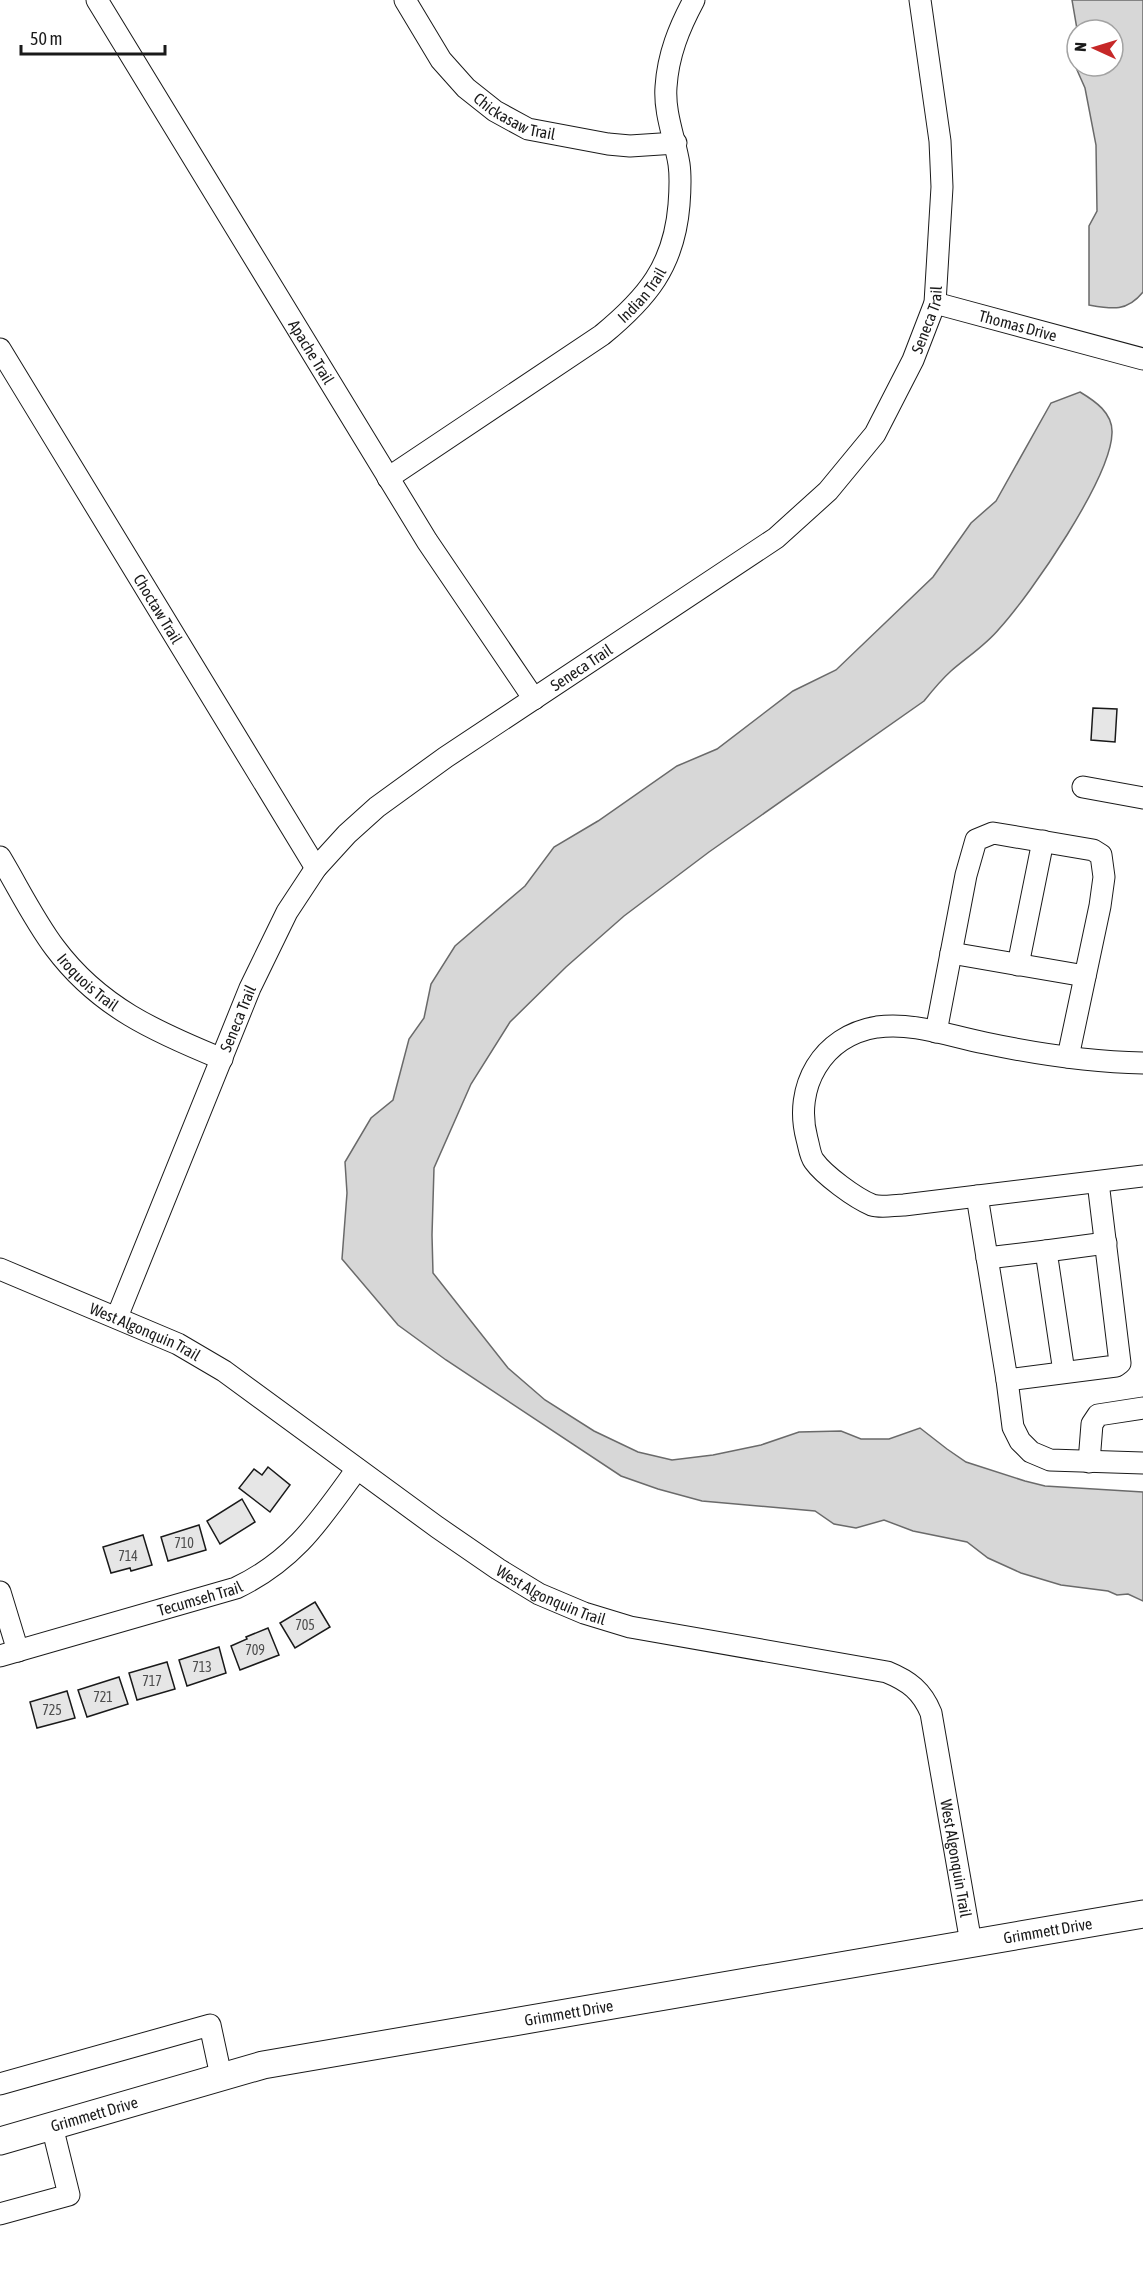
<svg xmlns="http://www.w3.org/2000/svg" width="1143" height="2282" font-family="'Asap Condensed',sans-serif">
	<rect width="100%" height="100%" fill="#fff"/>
	<path fill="#d7d7d7" stroke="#6a6a6a" stroke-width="1.5" fill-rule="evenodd" d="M1072,0H1143V292C1127,312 1112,309 1089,305V226L1097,211L1096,145L1085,88L1073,61L1077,29ZM1077,30H1113V66H1077Z
		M1080,392C1095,401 1113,413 1112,433C1111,478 1031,594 999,629C986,645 967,657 951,671C941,680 932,691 924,701L709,852L624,916L566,967L510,1022L471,1084L434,1168L432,1235L433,1273L508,1368L545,1400L594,1431L638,1452L672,1460L713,1455L761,1445L799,1432L841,1431L861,1439H889L920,1428L947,1449L966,1462L1025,1481L1045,1486L1143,1492V1601L1128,1594L1117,1595L1108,1591L1061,1585L1021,1573L988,1558L967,1542L913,1531L884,1520L856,1528L834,1524L815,1511L702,1501L658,1489L621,1476L446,1360L398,1325L342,1259L347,1193L345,1162L371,1118L393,1100L409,1039L424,1018L431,984L455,946L525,886L554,847L598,821L677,766L717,749L793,691L836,670L933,577L971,523L996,501L1051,403Z"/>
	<path fill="#e6e6e6" stroke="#1a1a1a" stroke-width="1.5" d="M1093,708L1117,709L1115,742L1091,740Z
		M268,1467L290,1485L270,1512L239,1488L254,1469L262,1475Z
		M242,1499L255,1522L220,1544L207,1521Z
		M199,1525L206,1550L168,1561L161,1537Z
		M143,1535L152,1565L131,1571L130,1568L111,1573L103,1547Z
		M315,1602L330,1627L295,1648L280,1623Z
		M268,1628L279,1655L240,1670L231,1646L247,1639L246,1637Z
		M219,1647L226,1673L187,1686L179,1660Z
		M167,1662L175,1689L137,1700L129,1673Z
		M119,1677L128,1704L87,1717L78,1690Z
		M67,1691L75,1718L37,1728L30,1702Z"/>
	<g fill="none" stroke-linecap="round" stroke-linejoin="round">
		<defs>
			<g id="minor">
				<path id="s1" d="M97,0L427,541L534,699"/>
				<path id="s2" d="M405,0L441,60L466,88L495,111L528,129L608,144L630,146L676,143"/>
				<path id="s3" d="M935,303L1143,359"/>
				<path id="s4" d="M0,349L316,868"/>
				<path id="s5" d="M388,478L602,335C647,298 674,266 679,205C680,192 681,178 679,164C675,139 664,113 666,87C668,55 679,28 694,0"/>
				<path d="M1083,787L1143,798"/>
				<path id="s6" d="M0,857C18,887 34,920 55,948C99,1007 156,1032 222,1059"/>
				<path d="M951,953L1085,976"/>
				<path d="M1018,965L1043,841"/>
				<path d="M936,1032L966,875L976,840L993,833L1093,850L1101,855L1104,877L1100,906L1068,1057"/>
				<path d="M1143,1063C1090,1062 1037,1054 985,1043C949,1036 914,1022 877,1027C822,1036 793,1087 807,1139C809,1146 810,1156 814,1161C824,1175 855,1198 872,1205C881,1208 894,1205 904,1205L1143,1176"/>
				<path d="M977,1196L1007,1380L1116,1366L1120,1363L1098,1182"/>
				<path d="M987,1258L1046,1251"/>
				<path id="s7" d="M0,1269L178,1344L224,1371L437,1527L498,1569L539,1594L584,1613L630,1627L887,1672C909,1681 922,1691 931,1713L971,1943"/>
				<path id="s8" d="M117,1317L250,988L287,912L316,868L347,834L377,807L446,757L776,538L828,491L875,434L913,360L935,303L942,187L940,141L920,0"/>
				<path d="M1064,1372L1046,1251L1106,1243"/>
				<path d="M1007,1380L1013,1427L1020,1441L1031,1452L1050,1460L1143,1463"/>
				<path d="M1089,1462L1092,1424L1098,1415L1143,1408"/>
				<path d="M0,1592L18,1651"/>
				<path id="s9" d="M0,1656L236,1588C295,1560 320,1520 357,1469"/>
				<path d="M0,2084L210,2025L221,2076"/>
				<path d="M0,2214L69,2195L52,2126"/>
			</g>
			<g id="major">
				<path id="s10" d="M0,2141L263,2065L1143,1914"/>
			</g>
		</defs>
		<use href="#minor" stroke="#1a1a1a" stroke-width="23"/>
		<use href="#major" stroke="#1a1a1a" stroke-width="29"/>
		<use href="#minor" stroke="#fff" stroke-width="21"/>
		<use href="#major" stroke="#fff" stroke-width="27"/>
	</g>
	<g text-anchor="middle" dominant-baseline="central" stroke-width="4.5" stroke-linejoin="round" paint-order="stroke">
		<g font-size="14" fill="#4d4d4d">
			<text x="184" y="1543">710</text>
			<text x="128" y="1556">714</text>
			<text x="305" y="1625">705</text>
			<text x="255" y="1650">709</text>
			<text x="202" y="1667">713</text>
			<text x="152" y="1681">717</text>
			<text x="103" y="1697">721</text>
			<text x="52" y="1710">725</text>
		</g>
		<g font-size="16" fill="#1a1a1a" stroke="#fff">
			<text stroke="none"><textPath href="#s2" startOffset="165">Chickasaw Trail</textPath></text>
			<text stroke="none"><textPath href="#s5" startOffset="314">Indian Trail</textPath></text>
			<text stroke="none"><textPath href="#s8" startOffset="1330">Seneca Trail</textPath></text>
			<text stroke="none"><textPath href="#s3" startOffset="86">Thomas Drive</textPath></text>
			<text stroke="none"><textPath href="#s1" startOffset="412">Apache Trail</textPath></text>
			<text stroke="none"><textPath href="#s4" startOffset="304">Choctaw Trail</textPath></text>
			<text stroke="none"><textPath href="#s8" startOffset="826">Seneca Trail</textPath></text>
			<text stroke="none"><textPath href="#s6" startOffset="154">Iroquois Trail</textPath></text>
			<text stroke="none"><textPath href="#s8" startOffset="322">Seneca Trail</textPath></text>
			<text stroke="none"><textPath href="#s7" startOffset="158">West Algonquin Trail</textPath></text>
			<text stroke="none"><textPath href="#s7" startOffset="644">West Algonquin Trail</textPath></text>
			<text stroke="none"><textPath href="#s9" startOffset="208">Tecumseh Trail</textPath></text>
			<text stroke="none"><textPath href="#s7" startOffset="1200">West Algonquin Trail</textPath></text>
			<text stroke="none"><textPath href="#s10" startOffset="1070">Grimmett Drive</textPath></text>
			<text stroke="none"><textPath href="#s10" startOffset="584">Grimmett Drive</textPath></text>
			<text stroke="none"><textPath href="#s10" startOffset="98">Grimmett Drive</textPath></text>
		</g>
	</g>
	<g transform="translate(1095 48) rotate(274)"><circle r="28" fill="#ffffff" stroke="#a3a3a3" stroke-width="1.5"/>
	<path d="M0-4.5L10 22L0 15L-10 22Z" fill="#c62828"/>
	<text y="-9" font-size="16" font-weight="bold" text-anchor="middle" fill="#1a1a1a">N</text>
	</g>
	<path d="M21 45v9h144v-9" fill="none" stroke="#1a1a1a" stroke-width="3"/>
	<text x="30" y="45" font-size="18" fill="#1a1a1a" stroke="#ffffff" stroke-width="4.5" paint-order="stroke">50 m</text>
</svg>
